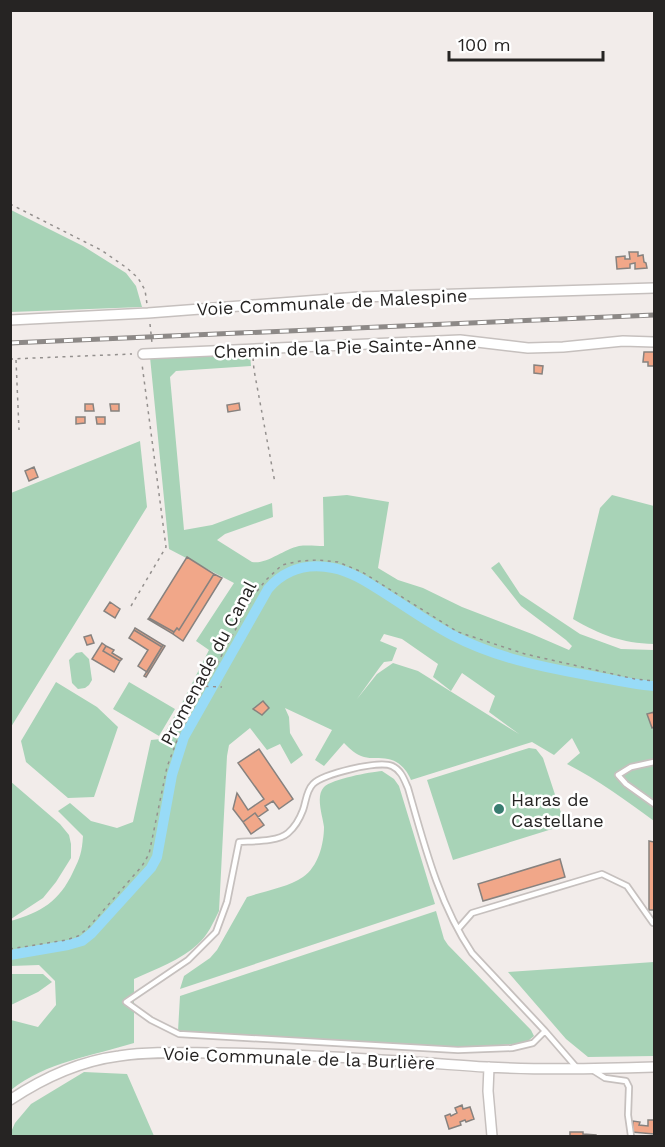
<svg xmlns="http://www.w3.org/2000/svg" width="665" height="1147" font-family="'Work Sans',sans-serif">
	<rect width="100%" height="100%" fill="#f2ecea"/>
	<path fill="#a8d3b7" fill-rule="evenodd" d="M11,210L83,246L126,273L136,286L142,307L11,312Z
		M250,353L251,366L176,371L170,377L184,530L212,525L272,503L273,517L225,534L217,540L252,562C266,565 284,549 299,546C307,545 316,546 324,546L323,497L347,495L389,502L378,568L398,580L423,588L462,607L532,634L569,650L572,646L566,640L521,606L491,568L499,562L520,594L580,634L621,649L654,650V821C627,801 598,780 567,764L580,753L572,738L554,755L532,742L411,780C407,770 399,761 388,759C380,757 371,759 364,757C356,755 350,749 344,743L324,766L315,760L332,730L285,708L289,717L290,733L303,755L291,764L280,744L267,750L250,728L229,745L227,756L219,911C213,923 208,935 198,944C181,960 156,969 134,979V1043C92,1056 46,1062 11,1090V1020L38,1027L56,1005L55,981L39,965L11,966V921C41,912 59,902 73,872C80,858 82,852 83,836L58,811L70,803L91,821L117,828L133,822L151,740L161,739L181,705L209,650L196,641L234,583L169,549L150,357ZM384,634L402,639L438,664L433,677L451,691L462,673L495,696L489,712L519,734L418,671L393,663L377,674L357,699L380,667L384,662L392,661L397,648L380,641Z
		M140,441L147,507L11,727V493Z
		M612,495L654,506V644C621,643 601,635 573,619L600,508Z
		M82,652L89,659L92,680L89,685L85,688L78,689L72,683L69,660L76,653Z
		M56,682L97,707L118,727L94,797L68,798L26,762L21,741Z
		M129,682L175,709L159,736L113,709Z
		M529,748L536,749L543,758L565,825L453,860L427,780Z
		M382,771L394,779L399,786L435,904L180,989L184,976L210,958L217,950L247,897C264,891 289,887 303,877C318,867 324,844 324,827C323,817 315,796 324,787C332,779 370,772 382,771Z
		M10,781L60,824L69,835L71,844V858L56,882L43,898L11,919Z
		M436,911L444,939L448,945L531,1030L534,1036L528,1041L519,1044L459,1047L178,1031L180,996Z
		M654,962V1056L588,1057L566,1039L508,972Z
		M11,974H43L52,982L38,992L11,1005Z
		M84,1072L127,1074L154,1136H11V1132L15,1123L31,1104Z"/>
	<g fill="none" stroke-linecap="round" stroke-linejoin="round">
		<path stroke="#98dbf7" stroke-width="10" d="M10,955L68,945L82,941L92,933L151,868L157,857L172,775L184,737L268,589C285,569 307,563 333,568C353,572 370,584 386,594C408,608 429,623 452,635C494,657 541,667 587,675C609,679 632,684 654,686"/>
	</g>
	<path fill="#f1a789" stroke="#87827f" stroke-width="1.5" d="M629,252H638V256L643,255L644,262L646,263L647,268L635,269V263L630,264V268L617,269L616,257L625,256V259H630Z
		M644,352H654V366H648V362H643Z
		M534,365L543,366L542,374L534,373Z
		M239,403L240,410L228,412L227,405Z
		M85,404H93L94,411H85Z
		M110,404H119V411H111Z
		M76,417H85V423L76,424Z
		M96,417H105V424H97Z
		M34,467L38,477L29,481L25,471Z
		M187,557L214,574L179,630L177,628L174,632L149,618Z
		M214,574L222,578L183,641L173,634L174,632L177,628L179,630Z
		M110,602L120,609L115,618L104,611Z
		M149,618L174,632L173,634L148,619Z
		M135,628L163,645L162,647L134,630Z
		M134,630L162,647L147,672L138,666L148,650L129,638Z
		M91,635L94,643L87,645L84,637Z
		M102,643L106,646L103,651L120,661L114,672L92,659Z
		M163,645L165,646L146,677L144,676Z
		M106,646L114,650L112,653L122,659L120,661L103,651Z
		M263,701L269,708L262,715L253,709Z
		M654,712V727L652,728L647,714Z
		M259,749L293,799L279,809L273,801L265,806L268,810L258,817L255,813L243,822L233,809L237,793L248,810L264,799L238,763Z
		M255,813L264,825L251,834L243,822Z
		M649,841L654,842V910H649Z
		M560,859L565,877L483,901L478,884Z
		M462,1105L463,1109L470,1107L474,1119L466,1122L465,1120L460,1122L461,1125L449,1129L445,1116L450,1114L451,1116L457,1113L455,1108Z
		M648,1120H654V1134L632,1132L633,1121L640,1122L639,1125L648,1126Z
		M570,1132H583V1134L596,1135V1136H570Z"/>
	<g fill="none" stroke-linecap="round" stroke-linejoin="round">
		<defs>
			<path id="service" d="M654,762L631,767L618,775L626,784L654,804
				M458,929L472,913L602,874L627,886L653,923H654
				M545,1031L533,1043L512,1048L458,1050L179,1034L151,1020L126,1002L188,960L216,932L227,902L239,842C252,841 278,842 288,833C295,827 300,818 303,810C306,802 306,791 313,784C323,774 379,760 392,766C401,770 404,779 408,788C424,844 439,904 472,953L545,1031L577,1068
				M594,1071L605,1078L626,1081L629,1087L628,1115L631,1136"/>
			<path id="minor" d="M10,320L148,313L359,297L654,288
				M143,354L460,340L528,348L563,347L623,341L654,342
				M489,1067L488,1091L492,1136
				M10,1100C43,1078 80,1061 119,1056C152,1051 186,1053 219,1053C308,1054 397,1061 486,1067C542,1070 599,1069 654,1067"/>
		</defs>
		<use href="#service" stroke="#c6c0be" stroke-width="8"/>
		<use href="#minor" stroke="#c6c0be" stroke-width="12"/>
		<path stroke="#94908e" stroke-width="1.5" stroke-dasharray="3 4.5" stroke-linecap="butt" d="M10,204L101,250L127,268L138,278L145,290L147,304
			M150,324L152,343
			M253,358L254,370L275,483
			M10,359L132,354
			M16,360L19,430
			M131,606L166,547L142,364
			M10,949L66,940L78,936L88,928L142,866L149,854L167,767L179,735L254,595L266,580L282,565L300,561L318,560L338,562L362,572L458,632L525,654L635,679L654,681"/>
		<use href="#service" stroke="#fff" stroke-width="4.5"/>
		<use href="#minor" stroke="#fff" stroke-width="9"/>
		<defs>
			<path id="rail" d="M10,343L654,315"/>
		</defs>
		<use href="#rail" stroke="#8d8987" stroke-width="5"/>
		<use href="#rail" stroke="#fff" stroke-width="3" stroke-dasharray="9" stroke-linecap="butt"/>
		<path stroke="#94908e" stroke-width="1.5" stroke-dasharray="3 4.5" stroke-linecap="butt" d="M198,686L222,687"/>
	</g>
	<circle fill="#397d71" stroke="#fff" stroke-width="2" cx="499" cy="809" r="6"/>
	<g text-anchor="middle" dominant-baseline="central" stroke-width="5" stroke-linejoin="round" paint-order="stroke">
		<g font-size="18" fill="#262423" stroke="#fff">
			<text transform="translate(332 302) rotate(-3)">Voie Communale de Malespine</text>
			<text transform="translate(345 347) rotate(-2)">Chemin de la Pie Sainte-Anne</text>
			<text transform="translate(208 663) rotate(-62)">Promenade du Canal</text>
			<text transform="translate(299 1058) rotate(2)">Voie Communale de la Burlière</text>
		</g>
		<g font-size="18" fill="#262423" stroke="#fff" text-anchor="start">
			<text x="511" y="799">Haras de<tspan x="511" dy="21">Castellane</tspan></text>
		</g>
	</g>
	<rect width="665" height="1147" fill="none" stroke="#262423" stroke-width="24"/>
	<path d="M449 51v9h154v-9" fill="none" stroke="#262423" stroke-width="3"/>
	<text x="458" y="51" font-size="18" fill="#262423" stroke="#ffffff" stroke-width="4.5" paint-order="stroke">100 m</text>
</svg>
